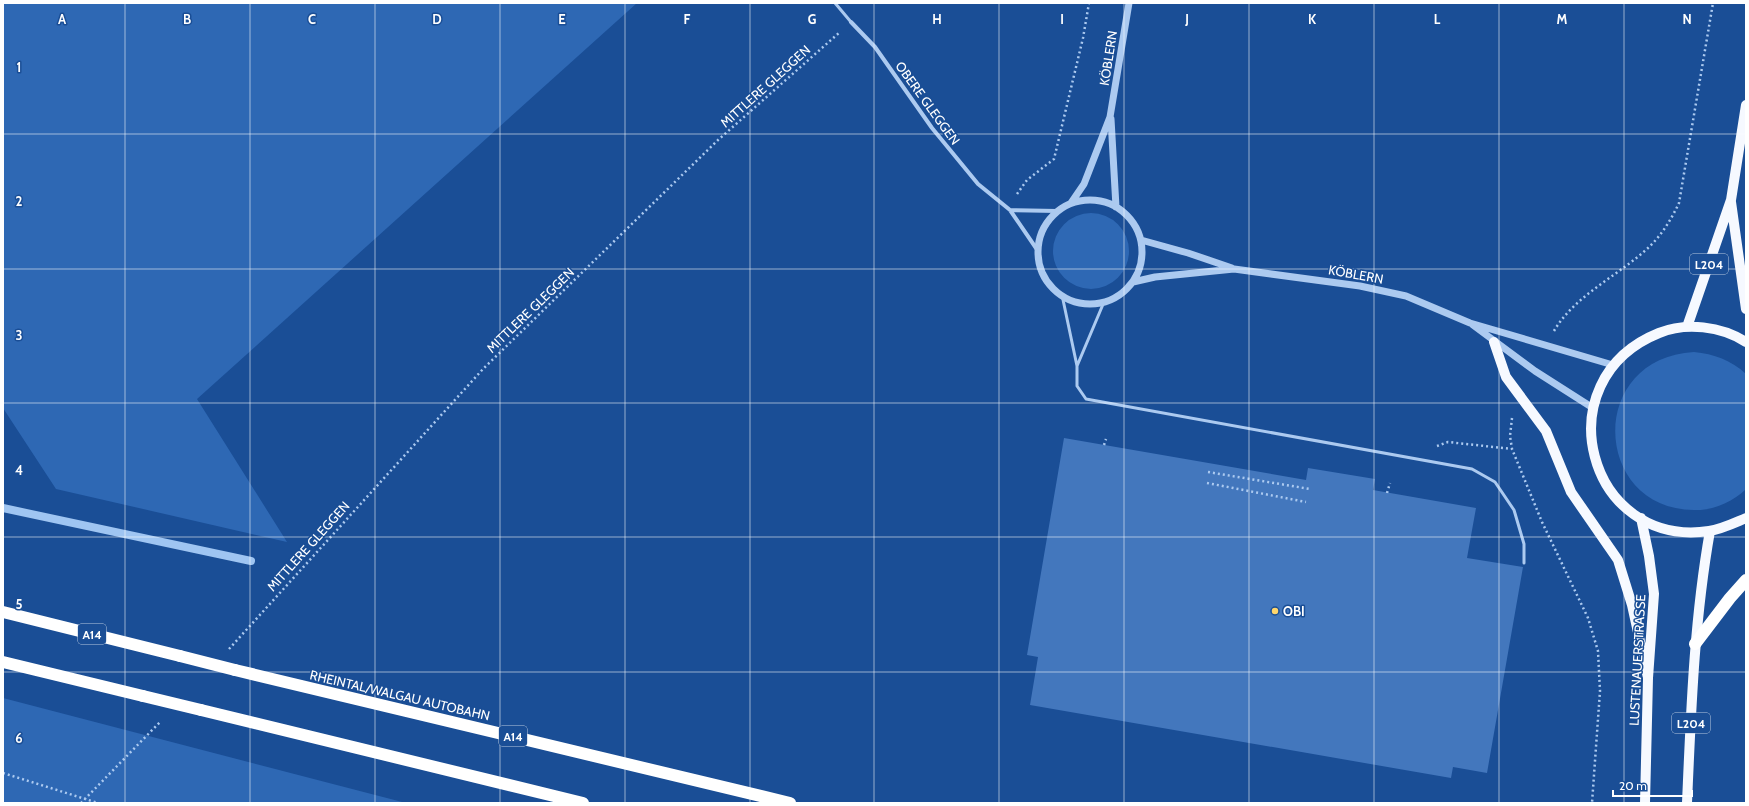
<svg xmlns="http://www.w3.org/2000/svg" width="1749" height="806" font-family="Cabin,sans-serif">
	<rect width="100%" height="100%" fill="#1a4e96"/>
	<path fill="#2e68b4" d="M3,3H637L197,399L287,542L56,489L3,408Z
		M1053 251a38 38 0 1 1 76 0a38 38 0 1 1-76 0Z
		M1694,352C1714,354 1731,360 1746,374V489C1733,502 1712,511 1694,510C1592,509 1586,358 1694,352Z
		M3,698L406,803H3Z"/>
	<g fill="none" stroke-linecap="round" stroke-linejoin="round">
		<path stroke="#9fc5f2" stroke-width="8" d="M3,508L251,561"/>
	</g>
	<path fill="#4377bd" d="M1064,438L1306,480L1308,468L1375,479L1373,490L1476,508L1467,558L1523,567L1487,773L1453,767L1451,778L1030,705L1038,657L1027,655Z"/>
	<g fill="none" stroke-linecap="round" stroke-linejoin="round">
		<path stroke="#accaf0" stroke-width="2.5" stroke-dasharray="2 3" stroke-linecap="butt" d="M1017,194L1027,180L1054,159L1083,38L1089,3
			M1554,331C1575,295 1618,276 1648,248C1661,236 1671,220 1679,203L1713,3
			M1512,418L1510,436L1512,449L1542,522L1588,618L1598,651L1600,691L1592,803
			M1104,445L1106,439
			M1437,446L1448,442L1512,449
			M1208,472L1310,489
			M1207,483L1306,502
			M1387,493L1390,483
			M229,649L483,369L718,140L840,32
			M3,773L98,803
			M81,803L161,721"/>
		<path stroke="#accaf0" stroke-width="3" d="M835,3L851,22
			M1062,295L1077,366V386L1086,399L1472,469L1495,482L1514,510L1524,544V563
			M1077,366L1104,302"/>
		<path stroke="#accaf0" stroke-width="4" d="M851,22L875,47L932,128L978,184L1010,210L1038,251
			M1010,210L1057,211"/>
		<path stroke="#accaf0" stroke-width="7" d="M1111,119L1116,207
			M1038 252a52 52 0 1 1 104 0a52 52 0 1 1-104 0Z
			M1071,203L1084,184L1110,117L1129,3
			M1141,240L1188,253L1232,268
			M1133,282L1155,277L1234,269L1360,286L1406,296L1470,323L1613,365
			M1473,325L1535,371L1593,408"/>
		<path stroke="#f6f9ff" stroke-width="10" d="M1731,202L1746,309
			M1687,327L1731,200L1746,105
			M1494,342L1506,377L1546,431L1571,492L1618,560L1632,605L1648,678
			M1746,342C1721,326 1686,322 1659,333C1542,380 1588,549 1709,531C1722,529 1734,523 1746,518
			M1641,518L1649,556L1654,594L1648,678L1645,803
			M1687,803C1691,712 1694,621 1710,531"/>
		<path stroke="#fff" stroke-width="12" d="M3,612L180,656
			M1695,644L1730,598L1746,580
			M3,662L143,696
			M235,670L790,803
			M201,710L583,803"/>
		<path stroke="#fff" stroke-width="12" d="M180,656L235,670
			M143,696L201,710"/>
	</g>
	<path fill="none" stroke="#fff" stroke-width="1" stroke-opacity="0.55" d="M125,3V803M250,3V803M375,3V803M500,3V803M625,3V803M750,3V803M874,3V803M999,3V803M1124,3V803M1249,3V803M1374,3V803M1499,3V803M1624,3V803M3,134H1746M3,269H1746M3,403H1746M3,537H1746M3,672H1746"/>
	<circle fill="#ffd66c" stroke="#1a4e96" stroke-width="1.5" cx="1275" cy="611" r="4"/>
	<g text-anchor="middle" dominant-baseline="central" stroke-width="3" stroke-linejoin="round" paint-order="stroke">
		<g fill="#1a4e96" stroke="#bacae0" stroke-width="1">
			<rect x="1690" y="254" width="38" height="20" rx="3"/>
			<rect x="78" y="624" width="28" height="20" rx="3"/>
			<rect x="1672" y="713" width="38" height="20" rx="3"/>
			<rect x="499" y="726" width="28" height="20" rx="3"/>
		</g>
		<g font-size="12" font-weight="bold" fill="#fff">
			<text x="1709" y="264">L204</text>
			<text x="92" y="634">A14</text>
			<text x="1691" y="723">L204</text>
			<text x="513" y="736">A14</text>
		</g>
		<g font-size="13" fill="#fff" stroke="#1a4e96">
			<text transform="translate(1108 58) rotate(-81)">KÖBLERN</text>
			<text transform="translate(765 86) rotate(-42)">MITTLERE GLEGGEN</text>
			<text transform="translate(928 103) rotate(54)">OBERE GLEGGEN</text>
			<text transform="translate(1356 274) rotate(10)">KÖBLERN</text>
			<text transform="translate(530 310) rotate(-44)">MITTLERE GLEGGEN</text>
			<text transform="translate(308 546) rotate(-48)">MITTLERE GLEGGEN</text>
			<text transform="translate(1637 660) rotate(-87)">LUSTENAUERSTRASSE</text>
			<text transform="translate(400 695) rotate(13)">RHEINTAL/WALGAU AUTOBAHN</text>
		</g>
		<g font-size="13" font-weight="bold" fill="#fff" stroke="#1a4e96" text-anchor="start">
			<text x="1283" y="611">OBI</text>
		</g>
	</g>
	<g font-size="13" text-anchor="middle" font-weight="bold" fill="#fff" stroke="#1a4e96" stroke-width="3" stroke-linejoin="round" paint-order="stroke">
		<text x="62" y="24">A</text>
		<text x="187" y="24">B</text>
		<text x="312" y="24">C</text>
		<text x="437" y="24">D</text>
		<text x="562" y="24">E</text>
		<text x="687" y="24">F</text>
		<text x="812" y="24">G</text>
		<text x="937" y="24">H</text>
		<text x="1062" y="24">I</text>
		<text x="1187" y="24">J</text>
		<text x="1312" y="24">K</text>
		<text x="1437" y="24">L</text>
		<text x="1562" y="24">M</text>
		<text x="1687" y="24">N</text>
		<text x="19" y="72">1</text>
		<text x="19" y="206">2</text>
		<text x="19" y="340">3</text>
		<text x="19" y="475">4</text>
		<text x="19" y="609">5</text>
		<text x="19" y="743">6</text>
	</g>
	<rect width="1749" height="806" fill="none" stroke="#ffffff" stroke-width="8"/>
	<path d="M1613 790v6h79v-6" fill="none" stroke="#ffffff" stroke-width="2"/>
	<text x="1619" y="790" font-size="12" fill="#ffffff" stroke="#1a4e96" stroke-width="3" paint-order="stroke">20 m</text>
</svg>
